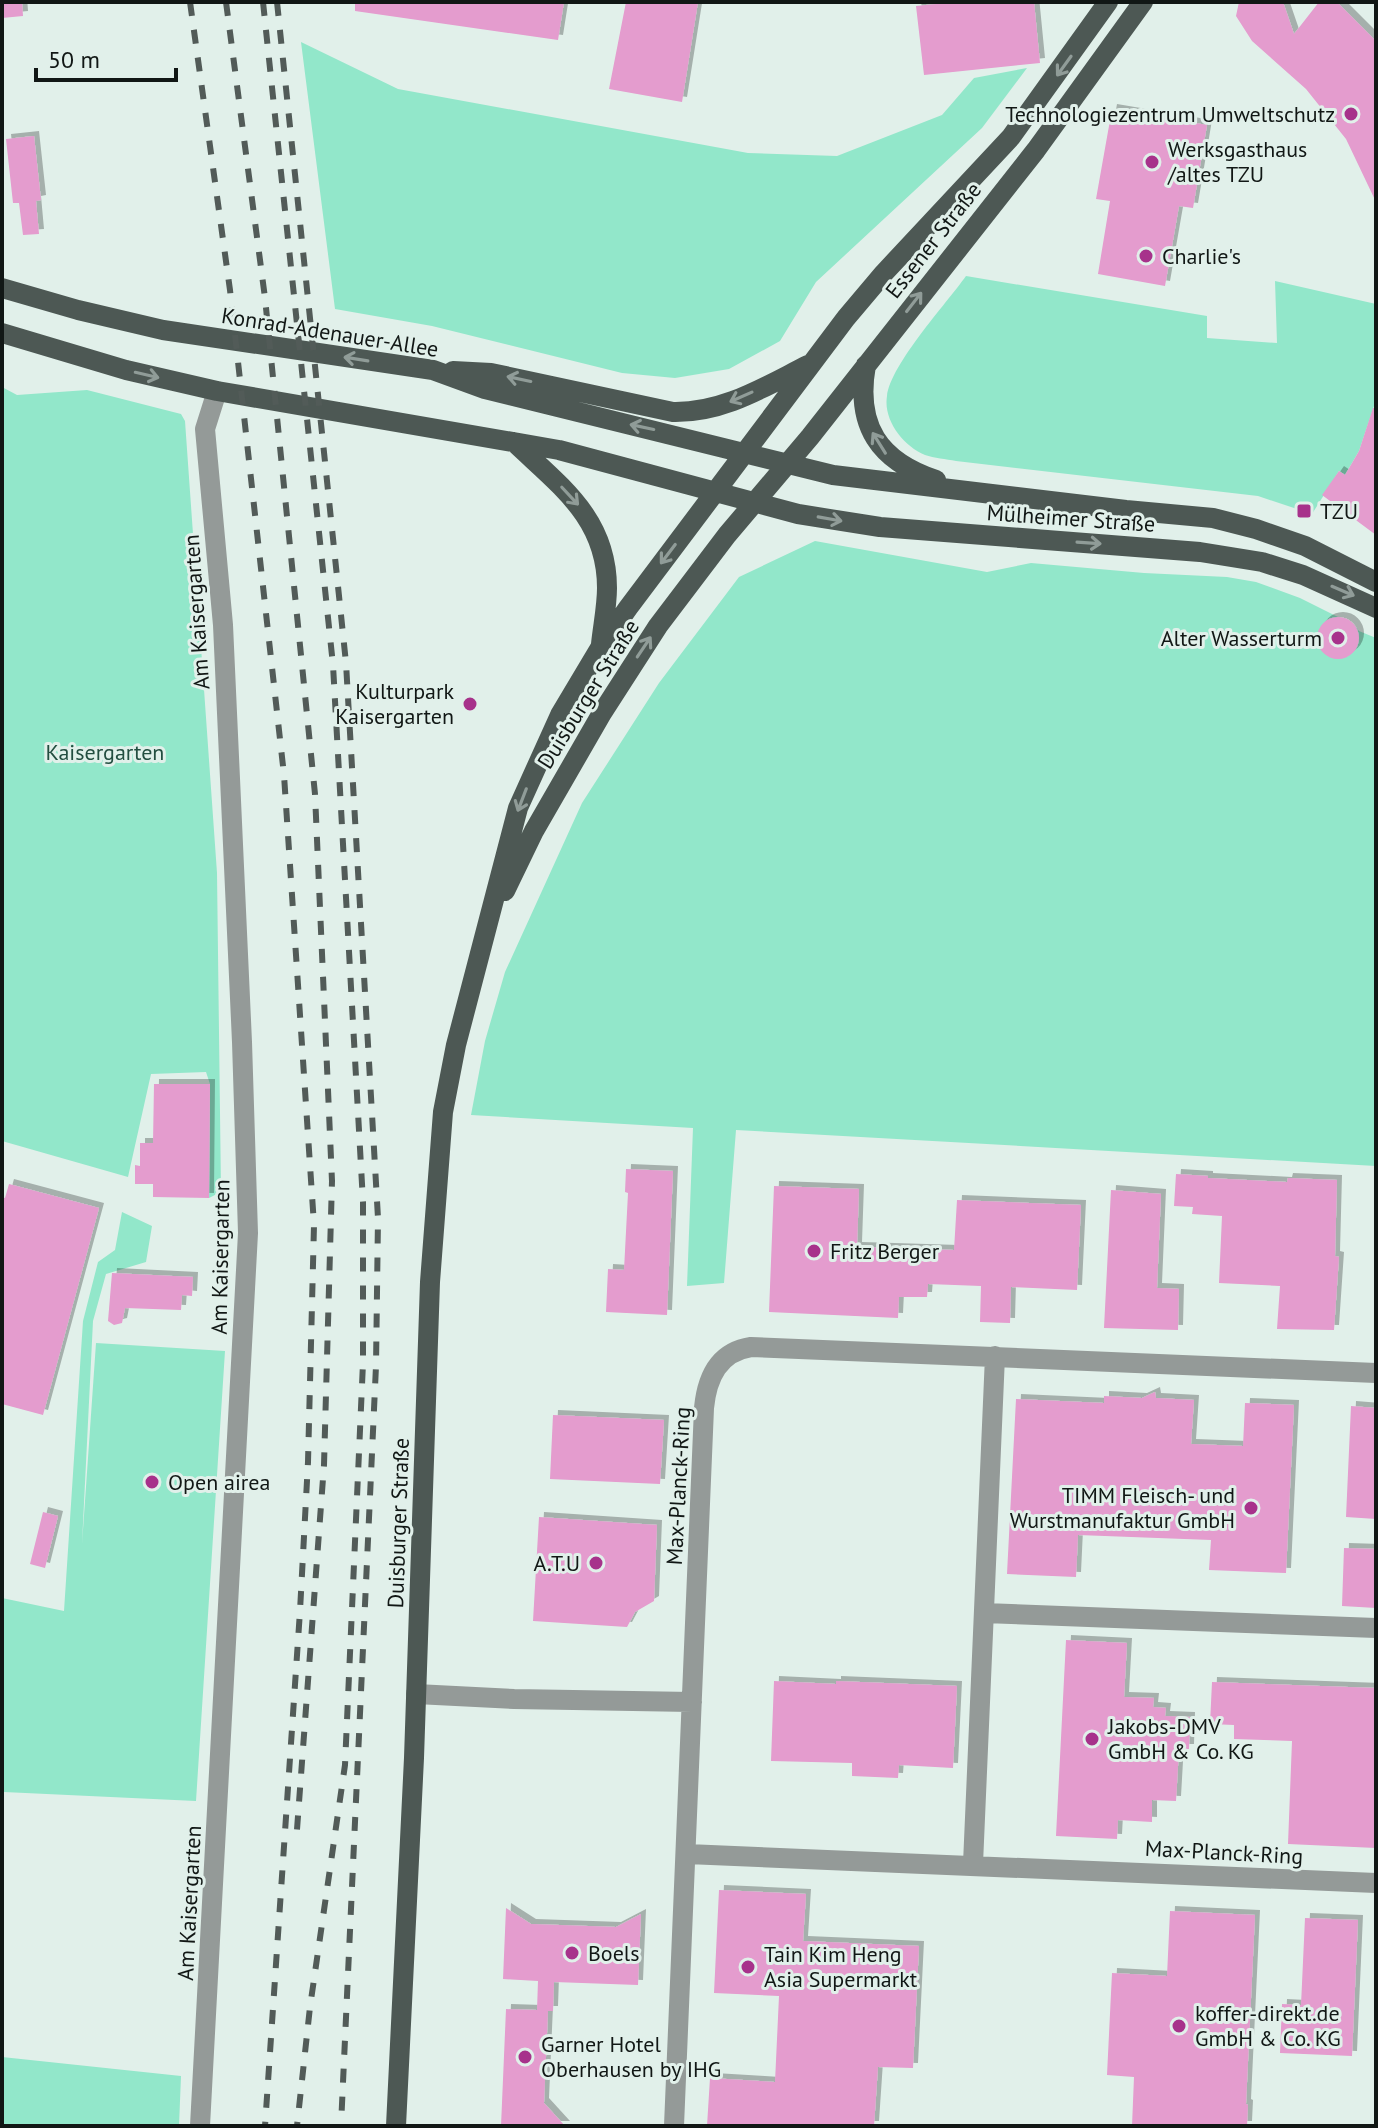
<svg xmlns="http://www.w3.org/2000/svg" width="1378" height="2128" font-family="'PT Sans',sans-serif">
	<defs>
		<filter id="shadow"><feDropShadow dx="5" dy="-5" stdDeviation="0" flood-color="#0004"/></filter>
	</defs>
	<rect width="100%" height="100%" fill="#e1f0ea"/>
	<path fill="#92e7ca" d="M301,42L398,89L748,153L837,156L942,115L974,78L1027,68L982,128L816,282L780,341L729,369L675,378L622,373L432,326L335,309Z
		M966,276L1207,316V338L1277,343L1275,281L1376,304V400L1359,451L1345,475L1339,471L1312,514L1258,496L956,461C946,459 934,458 925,455C903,446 883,420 887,396C891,364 946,304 966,276Z
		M2,387L17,395L87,390L181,414L185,421L217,873L221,1192L209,1198L210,1084L206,1072L151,1074L128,1177L2,1141Z
		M815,541L987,572L1031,563L1144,573L1227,577L1256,582L1300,598L1354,625L1359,631L1376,638V1166L736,1130L724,1283L687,1286L693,1128L471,1115L485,1041L505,972L582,803L659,683L739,577Z
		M122,1212L152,1226L146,1262L106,1274L93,1321L82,1544L96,1343L225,1351L196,1801L4,1792L2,1811V1598L64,1611L83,1321L98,1262L115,1250Z
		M2,2057L181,2076L179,2126H2Z"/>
	<path fill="#e49cce" filter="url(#shadow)" d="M2,2H22L23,16L2,18Z
		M355,2H564L558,40L355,11Z
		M626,2H698L682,102L609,89Z
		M957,2H1034L1040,63L924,75L916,6Z
		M1239,2H1283L1294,34L1319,2H1337L1376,41V202L1346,139L1306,89L1252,41L1236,16Z
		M1112,109L1207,125L1193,208L1179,206L1165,286L1098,274L1110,201L1096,199Z
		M34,136L41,200L36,201L39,234L23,235L19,203H13L6,139Z
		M1373,408H1376V535L1322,495L1339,471L1345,475L1359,451Z
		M1317 638a21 21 0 1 1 42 0a21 21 0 1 1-42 0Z
		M154,1084H210L209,1198L153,1197V1184H135V1165L140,1166V1143H153Z
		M626,1169L673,1171L667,1315L606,1312L608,1269L624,1270L628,1193L625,1192Z
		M1176,1174L1208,1176V1178L1287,1182L1288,1178L1337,1180L1335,1256L1339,1257L1334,1330L1277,1329L1280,1286L1219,1283L1222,1216L1192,1214L1193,1207L1174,1206Z
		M9,1184L99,1208L43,1415L2,1404V1197L5,1198Z
		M774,1186L859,1189L857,1247L954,1250L957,1200L1081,1205L1077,1290L1011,1287L1010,1323L980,1322L981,1286L928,1284L927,1297H899L898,1318L769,1312Z
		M1111,1190L1161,1194L1157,1288L1179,1289L1178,1330L1104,1328Z
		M112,1273L193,1277L192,1296L182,1295L181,1310L125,1308L122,1323L114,1325L108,1321Z
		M1155,1392L1156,1398L1194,1400L1191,1444L1243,1446L1245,1403L1294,1405L1286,1573L1209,1570L1211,1540L1078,1535L1076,1577L1007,1574L1016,1399L1104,1403V1396L1142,1398Z
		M1351,1406L1376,1408V1519L1346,1517Z
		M553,1415L664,1420L660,1484L550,1479Z
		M43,1512L58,1516L45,1568L30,1564Z
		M539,1517L657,1525L654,1601L635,1612L627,1627L533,1621Z
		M1344,1548L1376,1549V1608L1342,1606Z
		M1066,1640L1127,1643L1124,1697L1154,1698L1153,1707L1166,1708L1165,1716L1190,1717L1189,1749H1179L1176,1801L1152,1800V1822L1118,1820L1117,1839L1056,1836Z
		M774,1681L836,1684V1681L957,1686L953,1768L899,1765L898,1778L852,1776V1763L771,1761Z
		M1212,1682L1376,1688V1848L1288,1844L1292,1741L1234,1739V1725L1210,1724Z
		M719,1890L806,1894L803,1941L919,1946L913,2068L878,2067L874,2126H707L710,2078L775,2082L779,1996L714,1993Z
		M506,1908L531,1924L616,1927L641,1914L638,1985L554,1982L553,2011H548L544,2103L565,2126H501L506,2009L537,2010L538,1981L503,1979Z
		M1170,1911L1255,1915L1246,2104L1248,2105L1247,2126H1132L1134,2077L1107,2075L1112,1973L1167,1976Z
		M1305,1918L1358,1920L1352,2056L1280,2053L1282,2004L1301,2005Z"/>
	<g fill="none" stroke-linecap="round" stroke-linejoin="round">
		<path stroke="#949a98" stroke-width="20" d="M984,1613L1376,1628
			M416,1694L514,1699L692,1702
			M687,1854L1376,1883
			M973,1864L995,1356
			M200,2126L248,1233L242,1042L223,625L205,429L217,391
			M674,2126L704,1408C707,1377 719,1352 751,1347L1376,1373"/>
		<path stroke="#4d5854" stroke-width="20" d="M2,288L78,310L163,330L433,370L485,389L833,475L1126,510L1213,518L1256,529L1305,546L1376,582
			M2,333L126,370L217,391L559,450L798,514L880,527L1200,552L1262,562L1303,575L1376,608
			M866,365C855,426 879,461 936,480
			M453,371L491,373L673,412C723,413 764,387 808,365
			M514,442C560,486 607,518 607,588C607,606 603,625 601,644
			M505,891L534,831L602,713L658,626L727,535L810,437L1036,150L1143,2
			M396,2126L414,1758L430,1282L443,1112L456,1045L518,808L560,715L600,648L628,608L846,318L884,273L1011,137L1108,2"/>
		<path stroke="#525b58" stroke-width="6" stroke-dasharray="14 14" stroke-linecap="butt" d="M190,2L230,290L284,775L314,1225L308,1462L300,1611L265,2126
			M226,2L265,298L315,794L332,1181L324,1465L296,1843
			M263,2L333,665L363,1202V1363L345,1765L310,2007L297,2126
			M277,2L346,663L378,1218L376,1366L341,2126"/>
	</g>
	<defs><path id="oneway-shaft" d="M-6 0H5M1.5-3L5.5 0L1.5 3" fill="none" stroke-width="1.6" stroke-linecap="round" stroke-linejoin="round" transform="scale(2)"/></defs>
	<g stroke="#909c98">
		<use href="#oneway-shaft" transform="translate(1064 66) rotate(126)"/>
		<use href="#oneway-shaft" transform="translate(914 302) rotate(-52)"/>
		<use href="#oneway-shaft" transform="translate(356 359) rotate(-171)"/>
		<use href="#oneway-shaft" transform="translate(147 375) rotate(13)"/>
		<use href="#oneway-shaft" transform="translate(519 379) rotate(-168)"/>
		<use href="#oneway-shaft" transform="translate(741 397) rotate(156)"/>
		<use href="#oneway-shaft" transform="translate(642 427) rotate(-168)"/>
		<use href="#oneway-shaft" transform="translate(879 443) rotate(-122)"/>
		<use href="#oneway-shaft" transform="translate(570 496) rotate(47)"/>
		<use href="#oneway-shaft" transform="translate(830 519) rotate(10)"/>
		<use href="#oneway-shaft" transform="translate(1089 543) rotate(4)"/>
		<use href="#oneway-shaft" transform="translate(668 554) rotate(127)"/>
		<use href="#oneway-shaft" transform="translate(1343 591) rotate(23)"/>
		<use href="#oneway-shaft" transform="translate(644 647) rotate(-56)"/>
		<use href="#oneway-shaft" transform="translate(522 800) rotate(111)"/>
	</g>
	<g fill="#a7328b" stroke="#e1f0ea" stroke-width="3">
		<circle cx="1351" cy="114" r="8"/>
		<circle cx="1152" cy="162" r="8"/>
		<circle cx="1146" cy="256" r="8"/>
		<rect x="1296" y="503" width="16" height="16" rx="4"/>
		<circle cx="1338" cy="638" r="8"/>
		<circle cx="470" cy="704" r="8"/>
		<circle cx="814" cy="1251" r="8"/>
		<circle cx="152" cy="1482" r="8"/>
		<circle cx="1251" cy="1508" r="8"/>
		<circle cx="596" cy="1563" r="8"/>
		<circle cx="1092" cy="1739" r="8"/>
		<circle cx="572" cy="1953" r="8"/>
		<circle cx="748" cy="1967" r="8"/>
		<circle cx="1179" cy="2026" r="8"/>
		<circle cx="525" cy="2057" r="8"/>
	</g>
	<g text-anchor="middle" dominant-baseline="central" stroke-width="6" stroke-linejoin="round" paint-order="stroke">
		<g font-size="22" fill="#111715" stroke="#e1f0ea" text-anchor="start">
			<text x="1335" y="114" text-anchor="end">Technologiezentrum Umweltschutz</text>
			<text x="1168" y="149">Werksgasthaus<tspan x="1168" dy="25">/altes TZU</tspan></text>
			<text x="1162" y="256">Charlie's</text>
			<text x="1320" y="511">TZU</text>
			<text x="1322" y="638" text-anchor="end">Alter Wasserturm</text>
			<text x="454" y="691" text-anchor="end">Kulturpark<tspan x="454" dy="25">Kaisergarten</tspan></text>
			<text x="830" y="1251">Fritz Berger</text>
			<text x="168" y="1482">Open airea</text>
			<text x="1235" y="1495" text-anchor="end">TIMM Fleisch- und<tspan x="1235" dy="25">Wurstmanufaktur GmbH</tspan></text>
			<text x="580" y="1563" text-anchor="end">A.T.U</text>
			<text x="1108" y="1726">Jakobs-DMV<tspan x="1108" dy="25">GmbH &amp; Co. KG</tspan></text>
			<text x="588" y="1953">Boels</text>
			<text x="764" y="1954">Tain Kim Heng<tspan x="764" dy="25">Asia Supermarkt</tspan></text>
			<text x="1195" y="2013">koffer-direkt.de<tspan x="1195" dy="25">GmbH &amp; Co. KG</tspan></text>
			<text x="541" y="2044">Garner Hotel<tspan x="541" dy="25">Oberhausen by IHG</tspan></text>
		</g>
		<g font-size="22" fill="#111715" stroke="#e1f0ea">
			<text transform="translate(933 240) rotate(-52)">Essener Straße</text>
			<text transform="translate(330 332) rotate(9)">Konrad-Adenauer-Allee</text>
			<text transform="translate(1071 518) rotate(4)">Mülheimer Straße</text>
			<text transform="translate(196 612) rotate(-94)">Am Kaisergarten</text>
			<text transform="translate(588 694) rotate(-58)">Duisburger Straße</text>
			<text transform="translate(220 1257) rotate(-89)">Am Kaisergarten</text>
			<text transform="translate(678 1486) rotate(-87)">Max-Planck-Ring</text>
			<text transform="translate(398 1523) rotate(-88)">Duisburger Straße</text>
			<text transform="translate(1224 1852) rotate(3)">Max-Planck-Ring</text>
			<text transform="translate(189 1903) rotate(-87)">Am Kaisergarten</text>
		</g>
		<g font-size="22" fill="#234e40" stroke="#e1f0ea">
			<text x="105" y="752">Kaisergarten</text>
		</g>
	</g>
	<rect width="1378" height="2128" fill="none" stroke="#111715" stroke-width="8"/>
	<path d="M36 68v12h140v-12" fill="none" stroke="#111715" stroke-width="4"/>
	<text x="48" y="68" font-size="24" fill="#111715" stroke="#e1f0ea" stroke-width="6" paint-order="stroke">50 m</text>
</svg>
